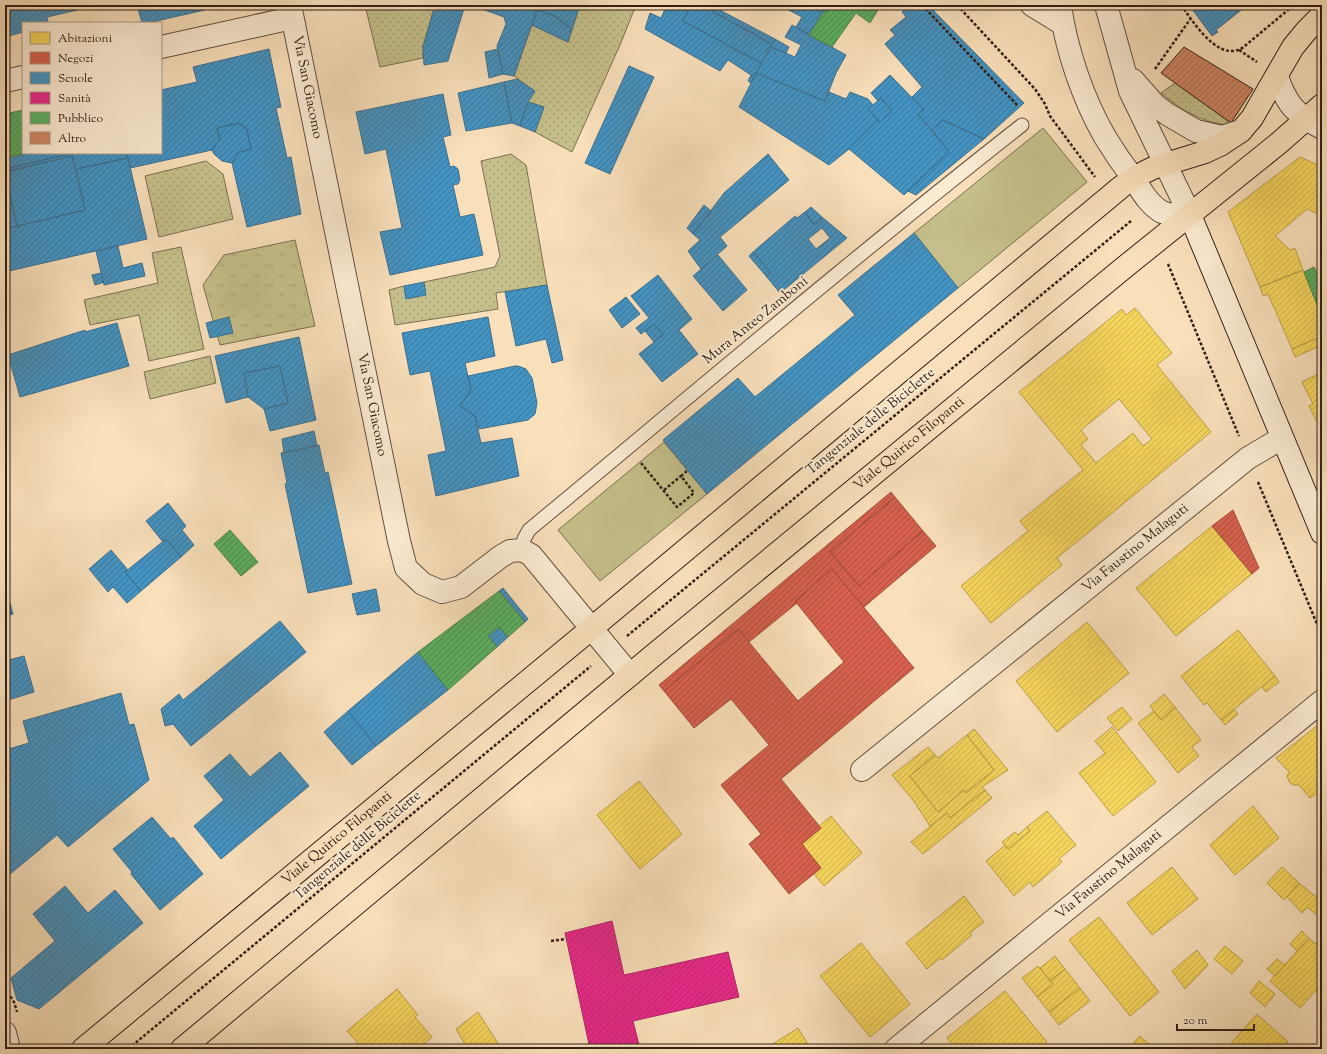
<svg xmlns="http://www.w3.org/2000/svg" width="1327" height="1054" font-family="'Sorts Mill Goudy',serif">
	<defs>
		<pattern id="grass-dots" width="8" height="8" patternUnits="userSpaceOnUse"><rect width="8" height="8" fill="#c5c08b"/><path d="M2 2h.1M6 6h.1" fill="none" stroke="#aaa577" stroke-width="1.8" stroke-linecap="round"/></pattern>
		<pattern id="park-tufts" width="24" height="20" patternUnits="userSpaceOnUse"><rect width="24" height="20" fill="#c5c08b"/><path d="M3 7l-1-3M5 7V3M7 7l1-3M15 17l-1-3M17 17v-4M19 17l1-3" fill="none" stroke="#aaa577"/></pattern>
		<pattern id="homes-hatch" width="6" height="6" patternUnits="userSpaceOnUse"><rect width="6" height="6" fill="#f6d55c"/><path d="M-1 1l2-2M0 6l6-6M5 7l2-2" fill="none" stroke="#d3b74f"/></pattern>
		<pattern id="shops-hatch" width="6" height="6" patternUnits="userSpaceOnUse"><rect width="6" height="6" fill="#d6604d"/><path d="M-1 1l2-2M0 6l6-6M5 7l2-2" fill="none" stroke="#ae4f3f"/></pattern>
		<pattern id="schools-hatch" width="6" height="6" patternUnits="userSpaceOnUse"><rect width="6" height="6" fill="#4393c3"/><path d="M-1 1l2-2M0 6l6-6M5 7l2-2" fill="none" stroke="#39789d"/></pattern>
		<pattern id="health-hatch" width="6" height="6" patternUnits="userSpaceOnUse"><rect width="6" height="6" fill="#e7298a"/><path d="M-1 1l2-2M0 6l6-6M5 7l2-2" fill="none" stroke="#bc2370"/></pattern>
		<pattern id="public-hatch" width="6" height="6" patternUnits="userSpaceOnUse"><rect width="6" height="6" fill="#5aae61"/><path d="M-1 1l2-2M0 6l6-6M5 7l2-2" fill="none" stroke="#4b8d4f"/></pattern>
		<pattern id="building-hatch" width="6" height="6" patternUnits="userSpaceOnUse"><rect width="6" height="6" fill="#ce8663"/><path d="M-1 1l2-2M0 6l6-6M5 7l2-2" fill="none" stroke="#a86d51"/></pattern>
	</defs>
	<rect width="100%" height="100%" fill="#f9e0bb"/>
	<filter id="stains"><feTurbulence type="fractalNoise" baseFrequency=".005" numOctaves="4"/><feColorMatrix values="0 0 0 0 .2 0 0 0 0 .09 0 0 0 0 .02 0 0 0 .5 -.17"/></filter>
	<radialGradient id="worn" r=".72"><stop offset=".6" stop-color="#630" stop-opacity="0"/><stop offset="1" stop-color="#630" stop-opacity=".3"/></radialGradient>
	<path fill="url(#grass-dots)" stroke="#7b7052" d="M365,5H435L423,46V58L380,67Z
		M580,5H636L620,45L572,152L535,132L544,107L528,102L533,90L514,76L532,25L568,42Z
		M1175,83L1231,123L1227,125C1201,122 1181,110 1161,93Z
		M511,154L526,165L547,285L496,293L498,309L395,325L389,290L404,286L406,299L424,282L495,267L500,256L481,161Z
		M206,161L223,174L233,219L159,237L145,176Z
		M181,247L204,349L149,361L139,315L90,325L84,300L158,283L152,253Z
		M210,356L216,383L150,399L144,372Z"/>
	<path fill="url(#park-tufts)" stroke="#7b7052" d="M295,240L315,326L220,345L203,285L224,255Z"/>
	<path fill="#c5c08b" stroke="#7b7052" d="M1043,128L1087,182L958,288L914,233Z
		M664,442L707,494L600,581L558,530Z"/>
	<path fill="url(#homes-hatch)" stroke="#bb9f48" fill-rule="evenodd" d="M1300,157L1322,167V216L1307,209L1275,236L1290,250L1295,248L1303,270L1260,287L1228,212Z
		M1303,270L1322,317V336L1292,349L1268,294L1263,296L1260,287Z
		M1135,308L1172,353L1157,365L1211,432L1057,558L1062,565L991,623L961,586L1028,531L1020,521L1083,470L1019,392L1122,309L1126,315ZM1119,399L1152,439L1143,446L1133,433L1096,463L1081,445L1088,439L1081,430Z
		M1322,336V345L1295,357L1292,349Z
		M1322,372V420L1317,422L1309,406L1313,404L1302,382Z
		M1212,526L1252,574L1176,636L1136,588Z
		M1087,622L1129,673L1057,732L1016,681Z
		M1238,630L1275,676L1221,720L1207,703L1204,705L1181,676Z
		M1275,676L1279,682L1266,692L1262,687Z
		M1164,694L1175,707L1161,720L1150,706Z
		M1122,707L1132,719L1118,731L1107,718Z
		M1175,707L1201,740L1192,747L1199,756L1178,773L1138,723L1154,711L1161,720Z
		M1234,709L1238,714L1225,725L1221,720Z
		M1322,722V790L1310,798L1299,785H1293L1290,783L1287,776L1289,772L1276,758Z
		M1112,727L1156,782L1113,816L1079,773L1105,753L1095,741Z
		M974,729L1008,770L982,787L985,790L950,818L947,813L930,826L913,800L892,775L928,747L935,755L910,776L938,812L964,790L966,793L994,770L967,735Z
		M967,735L994,770L966,793L964,790L938,812L910,776L935,755L938,758Z
		M639,781L682,834L640,869L597,815Z
		M985,790L992,798L923,854L911,842L947,813L950,818Z
		M1253,806L1279,838L1235,875L1210,845Z
		M1047,811L1076,845L1059,859L1062,862L1033,887L1030,882L1014,896L986,861L1005,845L1008,849L1030,831L1027,827Z
		M831,816L862,853L824,886L814,874L821,868L802,844L821,828L819,826Z
		M1027,827L1030,831L1008,849L1002,842L1015,832L1018,835Z
		M1172,867L1198,899L1152,935L1127,903Z
		M1282,867L1299,883L1284,900L1267,883Z
		M1299,883L1320,900L1322,899V919L1307,907L1302,913L1287,897Z
		M964,896L984,922L970,933L972,935L942,960L940,958L927,969L906,943Z
		M1099,917L1159,992L1130,1016L1069,940Z
		M1302,931L1309,938L1297,951L1290,944Z
		M1309,938L1322,949V984L1300,1008L1270,981Z
		M861,943L910,1004L870,1037L820,976Z
		M1225,946L1243,961L1232,974L1214,959Z
		M1197,950L1208,965L1185,989L1172,971Z
		M1055,956L1065,969L1050,981L1040,968Z
		M1277,959L1285,965L1275,976L1267,969Z
		M1038,966L1053,984L1037,997L1022,978Z
		M1065,969L1080,988L1049,1012L1037,997L1053,984L1050,981Z
		M1259,981L1275,994L1265,1007L1250,993Z
		M1080,988L1090,1001L1059,1025L1049,1012Z
		M397,989L418,1015L415,1017L432,1037L418,1049H363L347,1031Z
		M1005,991L1047,1042L1038,1049H956L947,1038Z
		M478,1012L499,1045L494,1049H468L456,1029Z
		M1257,1014L1288,1042L1282,1049H1226Z
		M798,1028L811,1049H765Z
		M1140,1036L1154,1049H1128Z"/>
	<path fill="url(#shops-hatch)" stroke="#a44d3d" d="M891,492L895,497L830,552L859,586L923,531L936,546L864,607L832,569L795,601L797,603L749,642L738,629L664,691L659,685Z
		M895,497L923,531L859,586L830,552Z
		M1233,510L1259,568L1252,574L1212,526Z
		M832,569L914,668L781,779L821,828L802,844L821,868L789,894L749,844L761,834L721,785L769,745L731,699L694,728L664,691L738,629L798,701L844,662L795,601Z"/>
	<path fill="url(#schools-hatch)" stroke="#3e7090" fill-rule="evenodd" d="M5,5H28L5,11Z
		M28,5H95V6L47,17L48,23H23V32L5,37V11Z
		M137,5H226L148,23H142Z
		M315,5H329L315,8Z
		M435,5H465L448,61L424,65L423,47Z
		M471,5H527L537,9L514,76L503,74L497,46L506,24L504,17Z
		M527,5H539L537,9Z
		M539,5H580L572,29L555,16L537,10Z
		M667,5H691L683,21L761,63L751,83L748,81L751,75L728,60L720,71L645,29L650,13L661,18Z
		M691,5H701L772,44L761,63L683,21Z
		M701,5H710L775,39L772,44Z
		M779,5H810L823,13L809,35L796,27L802,17Z
		M810,5H831L826,13L824,11L823,13Z
		M909,5H928L1024,103L984,139L943,120L932,130L918,114L924,110L912,97L922,87L885,44L895,35L890,30L906,17L902,12Z
		M1189,5H1243L1245,7L1216,30L1218,32L1212,36Z
		M537,10L555,16L572,29L568,42L532,25Z
		M792,25L846,55L836,73L825,101L756,73L771,47L795,57L801,45L785,37Z
		M775,39L789,47L786,53L771,47Z
		M269,49L281,107L276,108L287,158L291,157L301,214L247,227L232,163L239,152L251,149L247,129L239,123L217,128L220,139L212,150L130,168L127,153H161V90L197,82L193,67Z
		M498,49L503,74L489,78L485,52Z
		M629,66L654,77L610,174L585,163Z
		M756,73L825,101L829,92L846,99L850,92L868,99L873,105L868,109L878,120L849,149L829,165L739,107Z
		M890,75L924,110L918,114L949,152L904,195L849,149L878,120L880,122L892,111L881,98L878,101L871,93Z
		M517,79L535,91L528,102L520,126L512,123L504,82Z
		M504,82L512,123L466,131L458,93Z
		M443,94L451,135L443,137L450,167L454,166L458,169L460,180L458,184L453,185L460,217L474,214L483,255L390,275L380,232L402,228L386,149L365,154L356,112Z
		M881,98L892,111L880,122L868,109Z
		M528,102L544,107L535,132L520,126Z
		M943,120L984,139L916,195L908,191L949,152L932,130Z
		M239,123L247,129L251,149L239,152L232,163L222,161L214,154L212,150L220,139L217,128Z
		M28,153H73L5,169V158Z
		M73,153H127L128,158L76,169L72,156L5,172V169Z
		M768,154L789,180L720,237L727,246L701,269L688,251L700,240L693,234L724,193Z
		M72,156L85,210L17,226L5,172Z
		M128,158L147,239L5,272V229L85,210L76,169Z
		M5,173L17,226L5,229Z
		M704,205L711,211L693,234L687,228Z
		M811,207L823,218L814,225L805,212Z
		M805,212L814,225L823,218L847,238L780,293L766,276L770,272L753,252L795,216L797,218ZM822,228L830,238L816,249L808,239Z
		M914,233L958,288L707,494L663,440L738,378L755,397L855,315L838,295Z
		M118,246L123,268L142,263L145,276L104,285L96,251Z
		M753,252L770,272L766,276L749,256Z
		M718,255L747,290L723,311L693,276Z
		M101,273L104,282L95,285L92,275Z
		M658,275L692,319L679,330L698,354L662,382L639,354L663,335L654,324L641,334L636,328L649,318L631,296Z
		M424,282L426,295L406,299L404,286Z
		M547,285L563,360L552,363L546,339L516,346L505,292Z
		M626,297L640,314L622,328L609,310Z
		M229,317L233,333L210,338L206,323Z
		M488,317L495,356L465,363L471,390L460,406L475,416L481,443L512,438L519,476L436,496L428,455L446,451L430,371L410,375L402,333Z
		M117,323L129,366L20,397L8,355L85,330V332Z
		M654,324L663,335L654,342L645,331Z
		M299,337L316,420L270,431L264,409L288,403L280,366L244,373L248,397L226,403L215,356Z
		M280,366L288,403L264,409L248,397L244,373Z
		M515,366H518L526,369L532,378L537,403L535,414L528,420L479,429L475,416L460,406L471,390L468,376Z
		M314,431L317,446L284,453L282,439Z
		M319,445L325,473L328,472L352,584L308,593L285,484L287,483L281,453Z
		M168,503L186,526L182,530L194,545L181,557L166,539L163,542L146,521Z
		M166,539L181,557L141,591L125,572Z
		M111,550L128,570L125,572L141,591L127,603L113,587L108,592L89,569Z
		M5,585L13,614L5,616Z
		M503,588L528,619L525,622L499,591Z
		M376,589L380,611L357,615L352,594Z
		M280,621L306,652L191,746L173,724L165,726L161,709L179,694L183,700Z
		M499,627L508,637L497,647L488,636Z
		M418,652L448,690L376,746L348,711Z
		M24,656L34,692L5,701V661Z
		M121,693L129,725L134,724L149,780L68,847L57,835L9,875L5,862V750L29,743L23,721Z
		M348,711L376,746L352,765L324,732Z
		M280,752L309,786L221,859L194,826L224,800L204,776L230,754L250,777Z
		M152,817L171,839L173,837L203,874L160,910L131,874L132,872L113,849Z
		M65,886L88,913L115,890L143,923L39,1009L17,1000L11,978L55,941L33,914Z"/>
	<path fill="url(#health-hatch)" stroke="#b02668" d="M612,921L624,975L728,952L739,997L633,1021L640,1049H590L565,933Z"/>
	<path fill="url(#public-hatch)" stroke="#4e834b" d="M831,5H881L870,23L856,13L832,47L809,35L824,11L826,13Z
		M23,110V153H28L5,158V114Z
		M1314,267L1317,273L1322,270V317L1304,272Z
		M230,530L258,562L241,576L214,544Z
		M499,591L525,622L508,637L499,627L488,636L497,647L448,690L418,652Z"/>
	<path fill="url(#building-hatch)" stroke="#312018" d="M1184,47L1253,89L1231,123L1161,73Z"/>
	<g fill="none" stroke-linecap="round" stroke-linejoin="round">
		<defs>
			<path id="service" d="M522,550L524,539L529,530C693,394 855,256 1022,125"/>
			<g id="minor">
				<path id="s1" d="M290,5L399,541L406,568L423,584L442,592L461,587L500,557L510,551L522,550L531,555L630,675"/>
				<path d="M1032,5L1063,24"/>
				<path d="M161,47L292,18"/>
				<path d="M5,81L23,77"/>
				<path id="s2" d="M862,770L1248,458L1282,438"/>
				<path d="M5,1033L9,1049"/>
				<path id="s3" d="M896,1049L1322,701"/>
			</g>
			<path id="tertiary" d="M1060,5C1066,49 1083,99 1105,137C1114,152 1123,165 1133,178C1141,190 1149,205 1162,212C1171,216 1181,215 1190,215L1130,91L1106,5
				M1277,76C1286,104 1296,115 1322,128
				M1133,80L1155,105L1167,114L1196,131L1222,137L1241,131"/>
			<path id="secondary" d="M1190,215L1322,533"/>
			<g id="primary">
				<path id="s4" d="M83,1049L592,628L1121,187L1133,178L1153,168L1205,152L1220,145L1241,131L1252,118L1293,47L1307,30L1322,15"/>
				<path id="s5" d="M182,1049L655,654L1126,266L1279,143L1322,105"/>
			</g>
		</defs>
		<use href="#service" stroke="#635041" stroke-width="15"/>
		<use href="#minor" stroke="#635041" stroke-width="24"/>
		<use href="#tertiary" stroke="#635041" stroke-width="24"/>
		<use href="#secondary" stroke="#312018" stroke-width="24"/>
		<use href="#primary" stroke="#312018" stroke-width="24"/>
		<path stroke="#312018" stroke-width="2.5" stroke-dasharray="3 2" stroke-linecap="butt" d="M922,5L1018,106
			M957,5L1035,89L1045,104L1050,116L1095,177
			M1181,5C1192,20 1215,58 1238,50C1241,49 1244,47 1246,45L1294,5
			M1239,50L1257,62
			M1155,69L1191,18
			M1168,264L1239,436
			M641,463L677,507L694,493L681,476L688,470
			M1258,482L1322,636
			M664,490L681,476
			M627,636L1131,221
			M551,941L566,939
			M5,988L14,1002L17,1012
			M32,1047L39,1049
			M128,1049L591,666"/>
		<use href="#service" stroke="#fbebd3" stroke-width="13"/>
		<use href="#minor" stroke="#fbebd3" stroke-width="22"/>
		<use href="#tertiary" stroke="#fbebd3" stroke-width="22"/>
		<use href="#secondary" stroke="#fbebd3" stroke-width="22"/>
		<use href="#primary" stroke="#f9e0bb" stroke-width="22"/>
	</g>
	<g text-anchor="middle" dominant-baseline="central" stroke-width="4" stroke-linejoin="round" paint-order="stroke">
		<g font-size="14" fill="#312018" stroke="#fbebd3">
			<text stroke="none"><textPath href="#s1" startOffset="84">Via San Giacomo</textPath></text>
			<text transform="translate(756 321) rotate(-39)">Mura Anteo Zamboni</text>
			<text stroke="none"><textPath href="#s1" startOffset="408">Via San Giacomo</textPath></text>
			<text transform="translate(871 422) rotate(-39)">Tangenziale delle Biciclette</text>
			<text stroke="none"><textPath href="#s5" startOffset="946">Viale Quirico Filopanti</textPath></text>
			<text stroke="none"><textPath href="#s2" startOffset="352">Via Faustino Malaguti</textPath></text>
			<text stroke="none"><textPath href="#s4" startOffset="330">Viale Quirico Filopanti</textPath></text>
			<text transform="translate(358 846) rotate(-40)">Tangenziale delle Biciclette</text>
			<text stroke="none"><textPath href="#s3" startOffset="275">Via Faustino Malaguti</textPath></text>
		</g>
	</g>
	<rect width="1327" height="1054" fill="none" stroke="#f9e0bb" stroke-width="20"/>
	<rect x="6" y="6" width="1315" height="1042" fill="none" stroke="#312018" stroke-width="2"/>
	<rect x="10" y="10" width="1307" height="1034" fill="none" stroke="#312018"/>
	<rect x="22" y="22" width="140" height="132" fill="#fbebd3" stroke="#aa9a88"/>
	<rect x="30" y="32" width="20" height="12" fill="#f6d55c" stroke="#aa9a88"/>
	<text x="58" y="42" font-size="12" fill="#312018">Abitazioni</text>
	<rect x="30" y="52" width="20" height="12" fill="#d6604d" stroke="#aa9a88"/>
	<text x="58" y="62" font-size="12" fill="#312018">Negozi</text>
	<rect x="30" y="72" width="20" height="12" fill="#4393c3" stroke="#aa9a88"/>
	<text x="58" y="82" font-size="12" fill="#312018">Scuole</text>
	<rect x="30" y="92" width="20" height="12" fill="#e7298a" stroke="#aa9a88"/>
	<text x="58" y="102" font-size="12" fill="#312018">Sanità</text>
	<rect x="30" y="112" width="20" height="12" fill="#5aae61" stroke="#aa9a88"/>
	<text x="58" y="122" font-size="12" fill="#312018">Pubblico</text>
	<rect x="30" y="132" width="20" height="12" fill="#ce8663" stroke="#aa9a88"/>
	<text x="58" y="142" font-size="12" fill="#312018">Altro</text>
	<path d="M1177 1024v6h77v-6" fill="none" stroke="#312018" stroke-width="2"/>
	<text x="1183" y="1024" font-size="12" fill="#312018" stroke="#fbebd3" stroke-width="3" paint-order="stroke">20 m</text>
	<rect width="100%" height="100%" filter="url(#stains)"/>
	<rect width="100%" height="100%" fill="url(#worn)"/>
</svg>
